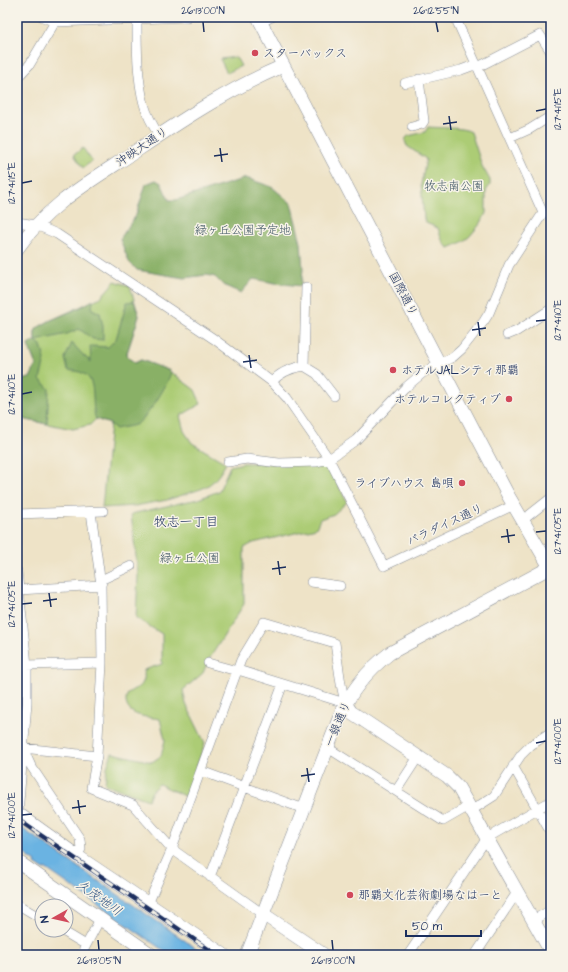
<svg xmlns="http://www.w3.org/2000/svg" width="568" height="972" font-family="'Architects Daughter','Klee One',sans-serif">
	<rect width="100%" height="100%" fill="#f7f3e8"/>
	<filter id="ink" filterUnits="userSpaceOnUse"><feTurbulence type="fractalNoise" baseFrequency=".025" numOctaves="2"/><feDisplacementMap in="SourceGraphic" scale="8" xChannelSelector="R" yChannelSelector="G"/><feConvolveMatrix kernelMatrix="1 2 1 2 8 2 1 2 1" color-interpolation-filters="sRGB"/></filter>
	<filter id="wash" filterUnits="userSpaceOnUse"><feTurbulence type="fractalNoise" baseFrequency=".012" numOctaves="4" result="noise"/><feDisplacementMap in="SourceGraphic" scale="16" xChannelSelector="R" yChannelSelector="G"/><feGaussianBlur stdDeviation="0.9" result="paint"/><feColorMatrix in="noise" values="0 0 0 0 0 0 0 0 0 0 0 0 0 0 0 0 0 1.4 0 .05"/><feComposite in="paint" operator="in"/></filter>
	<g filter="url(#wash)">
		<rect width="100%" height="100%" fill="#eee3c7"/>
		<path fill="#accc74" stroke="#647e69" d="M236,57L241,66L227,73L220,59Z
			M428,127C438,128 464,127 471,132L482,166L490,180V185L486,191V213L481,223L469,237L462,242L449,248C442,244 440,235 438,228L426,223L424,219L421,184L426,159L407,146L405,141L406,138L408,136L425,132Z
			M83,148L92,161L83,168L74,155Z
			M115,281L130,286L139,316L126,356L135,363L141,360L168,370L195,390L201,404L180,416L184,431L192,443L226,463C220,474 214,484 201,489L167,500L135,506L102,508L110,424L96,419L90,425L73,429L17,418V381L30,378L36,365L28,345L35,341V332L37,328L49,321L101,297Z
			M244,463H327L347,502L334,514L320,519L316,528L253,543L244,548V604L208,661L203,673L183,690L186,704L205,743L186,797L159,784L152,791L148,800L105,784L107,767L112,753L152,762L161,756L165,740L160,719C148,717 128,717 126,702C126,697 127,693 131,691C136,687 140,689 143,682C145,679 144,674 144,670L162,664V634L136,618L138,574L131,514L198,499L219,491L230,466Z"/>
		<path fill="#89b066" stroke="#527062" d="M246,178L272,187L291,203L301,243L303,269L301,286L275,283L253,279L241,293L223,285L215,277L206,275L184,278L137,270L129,262L120,239L136,215L146,184L156,180L161,183L169,200H176Z
			M93,300L92,309L100,313L103,326V340L93,339L79,329L67,334L36,341L41,345L45,360L40,379L49,389L47,424L17,418V381L30,378L36,365L28,345L35,341V332L37,328L49,321L81,307Z
			M134,301L139,316L126,356L135,363L141,360L168,370L171,372C168,385 148,416 137,424C132,427 122,427 116,429L110,424L96,419C90,406 98,381 84,374C80,371 73,371 68,370L65,358L72,343L84,356L91,362L90,346L108,347L116,339L127,302Z"/>
		<path fill="#6bb3e2" stroke="#4371a0" d="M17,626L22,668L17,740Z
			M17,825L206,955H170L45,868L44,870L35,864L36,862L17,849Z"/>
	</g>
	<g filter="url(#ink)">
		<g fill="none" stroke-linecap="round" stroke-linejoin="round">
			<defs>
				<path id="street" d="M43,17L55,22L187,17
					M455,17L543,213
					M137,20C137,47 137,78 144,104C147,115 153,126 159,135
					M261,22L272,17
					M478,67L540,35L551,52
					M17,78L30,64L55,22
					M405,83L461,70L477,64
					M412,127L422,124L424,121L419,79
					M510,138L530,129L551,116
					M17,222L36,225L57,234L214,339L272,382L287,398L329,459L384,566L514,505
					M507,335L517,331L551,309
					M304,366L306,287
					M272,382C280,372 291,368 304,366L317,374L334,396
					M228,462L247,459L279,463L317,462L329,459L356,440L406,387L424,372L453,357L462,349L484,321L489,313L509,265L543,213
					M91,512L101,585L102,663L97,756L91,788L133,805L172,849L263,914
					M17,514L103,511
					M523,520L551,498
					M17,571L27,665V703L18,814
					M311,582L340,586
					M19,590L101,585L103,579L131,566
					M208,663L237,671
					M27,665L102,663
					M238,670L345,703
					M328,748L443,821L469,806
					M513,766L551,833
					M201,771L304,809
					M396,791L418,757
					M472,810L494,796L521,755L531,745L551,732
					M77,856L81,849L80,839L31,766L23,748L97,756
					M210,877L283,684
					M17,904L42,919
					M148,904L172,849L241,660L264,622L335,643L341,684L345,703
					M533,920L551,910
					M61,930L86,945
					M81,955L100,919
					M408,955L487,838L551,801
					M475,955L518,891"/>
				<path id="secondary" d="M258,17L479,440L509,497L551,569
					M17,249C50,202 93,180 139,149C185,118 231,88 283,66
					M345,703L351,712L447,776L458,787L551,952
					M17,813L77,856L224,955
					M17,861L152,955
					M263,914L324,955
					M247,955L340,716C351,690 368,670 390,653L551,567"/>
			</defs>
			<use href="#street" stroke="#848992" stroke-width="10"/>
			<use href="#secondary" stroke="#848992" stroke-width="14"/>
			<use href="#street" stroke="#fff" stroke-width="9"/>
			<use href="#secondary" stroke="#fff" stroke-width="13"/>
			<defs>
				<path id="rail" d="M17,819L217,955"/>
			</defs>
			<use href="#rail" stroke="#1b2f5e" stroke-width="4.5"/>
			<use href="#rail" stroke="#f7f3e8" stroke-width="3" stroke-dasharray="9" stroke-linecap="butt"/>
		</g>
	</g>
	<path fill="none" stroke="#1b2f5e" stroke-width="1.5" d="M203,22L204,32M436,22L438,32M536,111L546,109M449,116L451,130M443,124L457,122M220,148L222,162M214,156L228,154M22,183L32,181M536,321L546,320M478,322L480,336M472,330L486,328M249,355L251,368M243,362L257,360M22,394L32,392M507,529L509,543M536,532L546,531M501,537L515,535M278,561L280,575M272,569L286,567M49,593L51,607M43,601L57,599M22,604L32,603M536,743L546,741M307,768L309,782M301,776L315,774M78,800L80,814M72,808L86,806M22,815L32,814M98,940L99,950M332,940L333,950"/>
	<g fill="#d1495b" stroke="#f7f3e8" stroke-width="1.5">
		<circle cx="255" cy="53" r="4"/>
		<circle cx="393" cy="370" r="4"/>
		<circle cx="509" cy="399" r="4"/>
		<circle cx="462" cy="483" r="4"/>
		<circle cx="350" cy="895" r="4"/>
	</g>
	<g text-anchor="middle" dominant-baseline="central" stroke-width="3" stroke-linejoin="round" paint-order="stroke">
		<g font-size="12" fill="#1b2f5e" stroke="#f7f3e8" text-anchor="start">
			<text x="263" y="53">スターバックス</text>
			<text x="401" y="370">ホテルJALシティ那覇</text>
			<text x="501" y="399" text-anchor="end">ホテルコレクティブ</text>
			<text x="454" y="483" text-anchor="end">ライブハウス 島唄</text>
			<text x="358" y="895">那覇文化芸術劇場なはーと</text>
		</g>
		<g font-size="12" fill="#1b2f5e" stroke="#f7f3e8">
			<text transform="translate(142 147) rotate(-34)">沖映大通り</text>
			<text transform="translate(403 294) rotate(62)">国際通り</text>
			<text transform="translate(445 525) rotate(-25)">パラダイス通り</text>
			<text transform="translate(338 724) rotate(-67)">一銀通り</text>
		</g>
		<g font-size="12" fill="#3f5664" stroke="#f7f3e8">
			<text x="454" y="186">牧志南公園</text>
			<text x="243" y="230">緑ヶ丘公園予定地</text>
			<text x="190" y="558">緑ヶ丘公園</text>
		</g>
		<g font-size="13" fill="#1b2f5e" stroke="#f7f3e8">
			<text x="186" y="522">牧志一丁目</text>
		</g>
		<g font-size="13" font-style="italic" fill="#335786" stroke="#f7f3e8">
			<text transform="translate(99 898) rotate(35)">久茂地川</text>
		</g>
	</g>
	<rect width="568" height="972" fill="none" stroke="#f7f3e8" stroke-width="44"/>
	<g transform="translate(54 918) rotate(262)"><circle r="19" fill="#f7f3e8" stroke="#9fa5b1"/>
	<path d="M0-3L7 15L0 10L-7 15Z" fill="#d1495b"/>
	<text y="-6" font-size="11" font-weight="bold" text-anchor="middle" fill="#1b2f5e">N</text>
	</g>
	<path d="M406 930v6h75v-6" fill="none" stroke="#1b2f5e" stroke-width="2"/>
	<text x="412" y="930" font-size="12" fill="#1b2f5e" stroke="#f7f3e8" stroke-width="3" paint-order="stroke">50 m</text>
	<rect x="22" y="22" width="524" height="928" fill="none" stroke="#1b2f5e" stroke-width="1.5"/>
	<g font-size="10" text-anchor="middle" fill="#1b2f5e">
		<text x="203" y="14">26°13'00"N</text>
		<text x="436" y="14">26°12'55"N</text>
		<text transform="translate(557 109) rotate(-90)" y="4">127°41'15"E</text>
		<text transform="translate(11 183) rotate(-90)" y="4">127°41'15"E</text>
		<text transform="translate(557 320) rotate(-90)" y="4">127°41'10"E</text>
		<text transform="translate(11 394) rotate(-90)" y="4">127°41'10"E</text>
		<text transform="translate(557 531) rotate(-90)" y="4">127°41'05"E</text>
		<text transform="translate(11 604) rotate(-90)" y="4">127°41'05"E</text>
		<text transform="translate(557 741) rotate(-90)" y="4">127°41'00"E</text>
		<text transform="translate(11 815) rotate(-90)" y="4">127°41'00"E</text>
		<text x="99" y="964">26°13'05"N</text>
		<text x="333" y="964">26°13'00"N</text>
	</g>
</svg>
